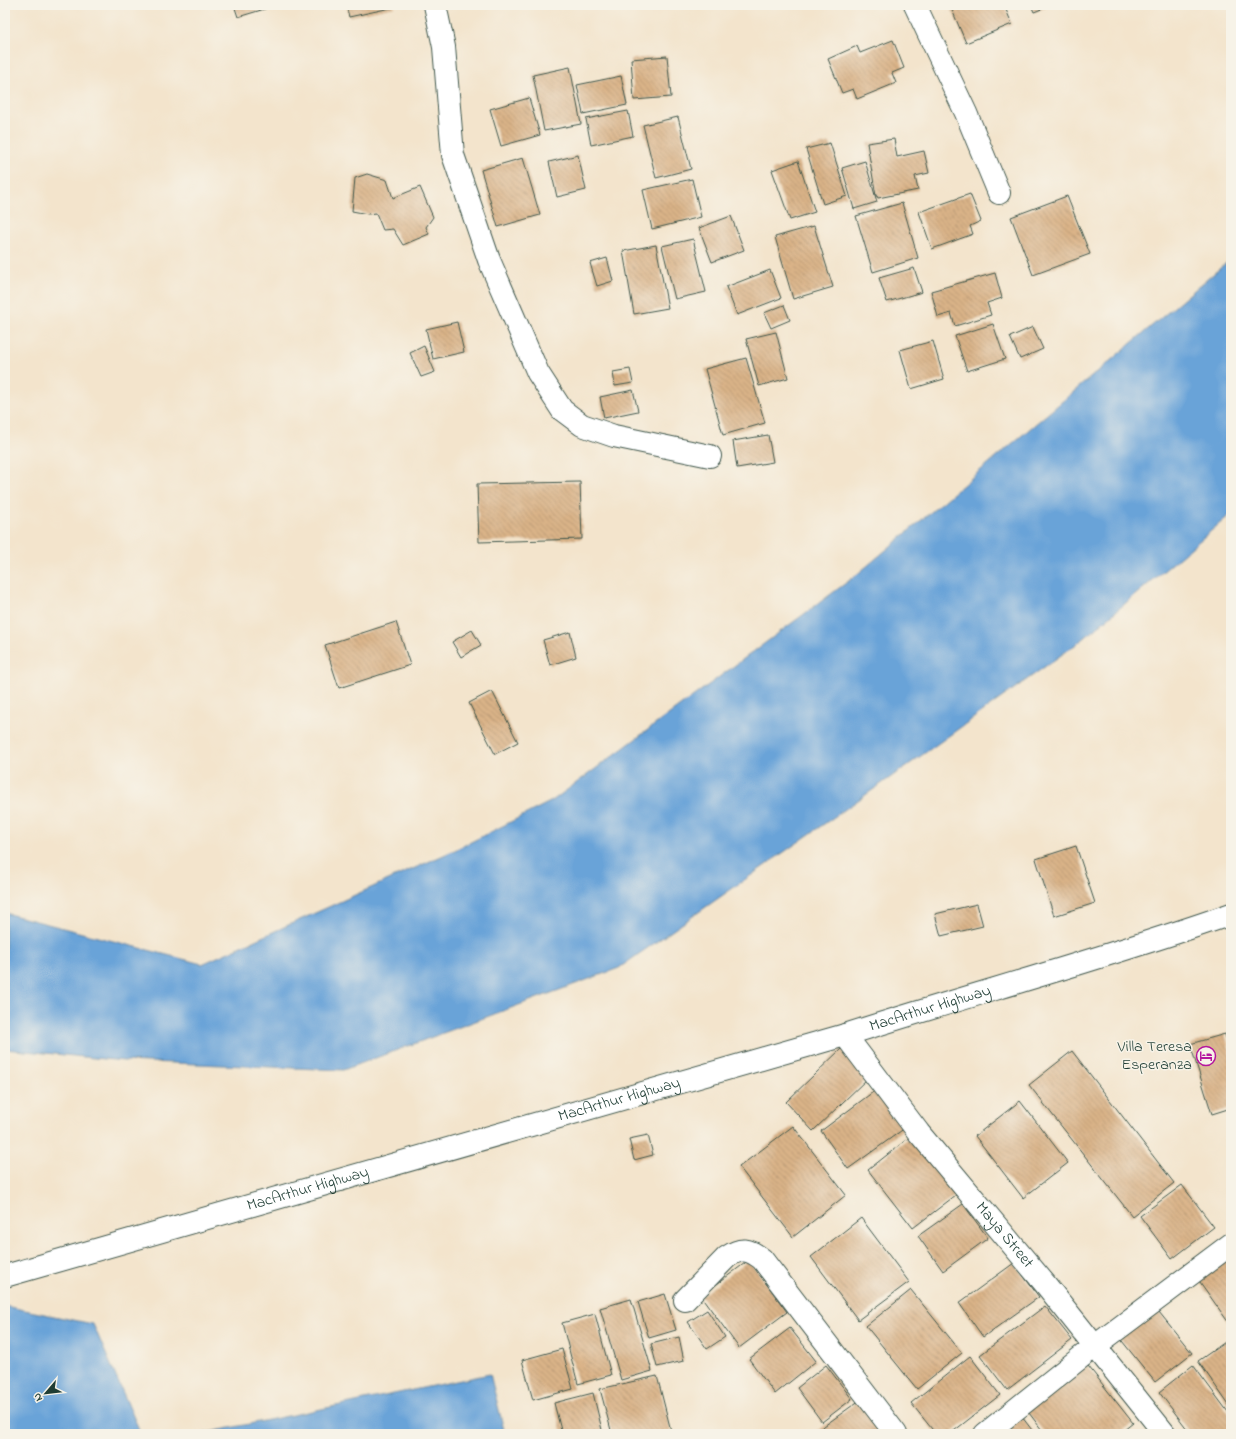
<svg xmlns="http://www.w3.org/2000/svg" width="1236" height="1439" font-family="'Indie Flower',sans-serif">
	<defs>
		<pattern id="building-back-hatch" width="6" height="6" patternUnits="userSpaceOnUse"><rect width="6" height="6" fill="#dab388"/><path d="M-1 5l2 2M0 0l6 6M5-1l2 2" fill="none" stroke="#b09370"/></pattern>
	</defs>
	<rect width="100%" height="100%" fill="#f7f3e8"/>
	<filter id="ink" filterUnits="userSpaceOnUse"><feTurbulence type="fractalNoise" baseFrequency=".025" numOctaves="2"/><feDisplacementMap in="SourceGraphic" scale="8" xChannelSelector="R" yChannelSelector="G"/><feConvolveMatrix kernelMatrix="1 2 1 2 8 2 1 2 1" color-interpolation-filters="sRGB"/></filter>
	<filter id="wash" filterUnits="userSpaceOnUse"><feTurbulence type="fractalNoise" baseFrequency=".012" numOctaves="4" result="noise"/><feDisplacementMap in="SourceGraphic" scale="16" xChannelSelector="R" yChannelSelector="G"/><feGaussianBlur stdDeviation="0.9" result="paint"/><feColorMatrix in="noise" values="0 0 0 0 0 0 0 0 0 0 0 0 0 0 0 0 0 1.4 0 .05"/><feComposite in="paint" operator="in"/></filter>
	<g filter="url(#wash)">
		<rect width="100%" height="100%" fill="#f3e4cc"/>
		<path fill="#69a3d8" stroke="#447086" d="M1231,259V514L1082,640L911,763L619,968L343,1070L124,1061L5,1049V913L202,964L457,849L552,801L854,577Z
			M5,1306L93,1324L141,1434H5Z
			M490,1374L505,1434H201Z"/>
		<g id="blocks">
			<path fill="url(#building-back-hatch)" d="M234,5H278L238,17Z
				M346,5H394L395,7L349,17Z
				M950,5H1004L1012,24L966,43Z
				M1031,5H1052L1034,12Z
				M893,40L904,68L892,73L896,83L857,99L853,89L842,93L828,59L857,46L860,53Z
				M667,56L671,97L634,100L631,59Z
				M570,67L581,124L544,131L533,75Z
				M621,76L627,105L583,114L577,85Z
				M529,98L540,135L501,146L490,109Z
				M628,111L633,136L591,145L586,119Z
				M678,117L691,169L656,178L643,125Z
				M894,139L897,157L924,151L929,173L915,176L918,190L878,198L877,196H876L867,143Z
				M830,143L847,196L823,204L806,149Z
				M578,155L586,190L557,197L549,162Z
				M523,158L540,215L498,227L481,170Z
				M798,161L815,212L790,220L772,170Z
				M865,161L877,202L854,209L842,168Z
				M367,174L387,180L393,198L420,187L433,217L426,227L429,234L403,245L393,229L383,230L376,213L368,214L352,211L355,178Z
				M692,179L701,217L652,229L643,190Z
				M970,194L981,221L970,226L973,234L932,249L919,212Z
				M1067,196L1090,254L1033,275L1011,217Z
				M902,203L918,258L873,272L856,216Z
				M731,216L744,250L712,262L699,228Z
				M814,226L833,287L793,299L775,237Z
				M693,239L706,292L675,299L662,246Z
				M656,245L668,308L634,314L623,251Z
				M607,258L613,281L597,286L590,263Z
				M914,268L922,292L887,302L879,278Z
				M770,270L781,298L737,315L726,287Z
				M995,273L1002,298L987,303L991,315L955,326L951,313L938,317L931,291Z
				M784,305L790,320L771,328L764,313Z
				M457,322L464,352L433,359L426,329Z
				M993,324L1005,359L967,371L955,336Z
				M1033,327L1043,349L1020,359L1010,337Z
				M776,332L788,378L759,386L746,339Z
				M933,341L944,379L911,389L900,350Z
				M424,346L435,372L421,377L410,353Z
				M746,358L765,423L723,435L705,369Z
				M630,369L633,383L615,386L613,372Z
				M633,390L638,411L604,418L600,397Z
				M768,435L773,462L737,468L733,441Z
				M580,482L582,539L479,542L477,484Z
				M396,622L410,665L339,688L325,645Z
				M472,630L481,645L461,657L452,642Z
				M570,632L576,657L550,665L543,640Z
				M492,691L518,742L495,754L469,703Z
				M1076,846L1095,903L1054,916L1036,859Z
				M977,904L983,926L941,936L935,914Z
				M1225,1034L1231,1055V1108L1212,1114L1190,1044Z
				M842,1048L869,1077L813,1131L786,1102Z
				M1072,1051L1174,1183L1132,1216L1029,1085Z
				M877,1089L905,1128L848,1169L821,1131Z
				M1020,1101L1068,1163L1023,1198L975,1136Z
				M793,1126L846,1195L793,1237L739,1167Z
				M648,1135L653,1155L634,1160L629,1139Z
				M911,1136L956,1195L913,1228L868,1170Z
				M1182,1185L1214,1227L1172,1259L1140,1216Z
				M963,1204L988,1238L943,1271L918,1236Z
				M861,1218L909,1282L858,1320L811,1257Z
				M1231,1250V1326L1195,1275Z
				M749,1260L787,1312L739,1348L701,1296Z
				M1014,1263L1039,1297L983,1337L959,1303Z
				M911,1290L962,1353L917,1389L866,1326Z
				M665,1294L676,1330L649,1338L638,1302Z
				M631,1299L652,1371L621,1380L600,1308Z
				M1045,1306L1072,1340L1007,1390L980,1355Z
				M1155,1307L1192,1353L1155,1382L1118,1336Z
				M707,1310L725,1337L707,1349L688,1322Z
				M595,1314L611,1375L578,1384L562,1323Z
				M790,1328L816,1361L775,1394L749,1359Z
				M679,1337L684,1361L657,1367L651,1344Z
				M1231,1338V1408L1198,1361Z
				M562,1349L573,1389L533,1400L522,1360Z
				M970,1356L1000,1395L950,1434H936L911,1403Z
				M1085,1362L1133,1423L1119,1434H1045L1026,1409Z
				M826,1365L852,1399L822,1422L797,1388Z
				M1193,1365L1231,1416V1431L1227,1434H1191L1159,1392Z
				M657,1376L671,1431L659,1434H612L600,1389Z
				M593,1393L603,1434H562L554,1403Z
				M860,1400L884,1434H813Z
				M1019,1413L1035,1434H991Z"/>
		</g>
	</g>
	<g filter="url(#ink)">
		<use href="#blocks" fill-opacity="0" stroke="#3f564b" stroke-width="1"/>
		<g fill="none" stroke-linecap="round" stroke-linejoin="round">
			<defs>
				<g id="minor">
					<path d="M435,5L444,47L453,155L489,260L538,373L562,410L582,425L614,436L710,456"/>
					<path d="M915,5L966,113L999,193"/>
					<path id="s1" d="M845,1035L919,1133L1046,1285L1165,1434"/>
					<path d="M685,1300L727,1257C741,1247 749,1249 762,1259L896,1434"/>
					<path d="M985,1434L1095,1346L1231,1244"/>
				</g>
				<g id="trunk">
					<path id="s2" d="M5,1276L845,1035C973,994 1104,959 1231,914"/>
				</g>
			</defs>
			<use href="#minor" stroke="#3f564b" stroke-width="24"/>
			<use href="#trunk" stroke="#3f564b" stroke-width="24"/>
			<use href="#minor" stroke="#fff" stroke-width="22"/>
			<use href="#trunk" stroke="#fff" stroke-width="22"/>
		</g>
	</g>
	<defs>
		<symbol id="hotel-ring" viewBox="-11 -11 22 22"><circle r="9.5" fill="#f7f3e8" stroke="#b5179e" stroke-width="1.5"/><path d="M-6-4.5h1.5V1H6V5H4.5V3h-9V5H-6ZM-4 0a1.8 1.8 0 1 1 3.6 0ZM.5 0V-2.5h3Q6-2.5 6 0Z" fill="#b5179e"/></symbol>
	</defs>
	<g fill-rule="evenodd">
		<use href="#hotel-ring" x="1195" y="1045" width="22" height="22"/>
	</g>
	<g text-anchor="middle" dominant-baseline="central" stroke-width="3" stroke-linejoin="round" paint-order="stroke">
		<g font-size="16" fill="#1f3d34" stroke="#f7f3e8">
			<text stroke="none"><textPath href="#s2" startOffset="963">MacArthur Highway</textPath></text>
			<text stroke="none"><textPath href="#s2" startOffset="639">MacArthur Highway</textPath></text>
			<text stroke="none"><textPath href="#s2" startOffset="315">MacArthur Highway</textPath></text>
			<text stroke="none"><textPath href="#s1" startOffset="256">Maya Street</textPath></text>
		</g>
		<g font-size="16" fill="#1f3d34" stroke="#f7f3e8" text-anchor="end">
			<text x="1192" y="1047">Villa Teresa<tspan x="1192" dy="18">Esperanza</tspan></text>
		</g>
	</g>
	<rect width="1236" height="1439" fill="none" stroke="#f7f3e8" stroke-width="20"/>
	<g transform="translate(46 1393) rotate(242)" stroke="#f7f3e8" stroke-width="3" paint-order="stroke">
	<path d="M0-3L7 15L0 10L-7 15Z" fill="#1f3d34"/>
	<text y="-6" font-size="11" font-weight="bold" text-anchor="middle" fill="#1f3d34">N</text>
	</g>
</svg>
